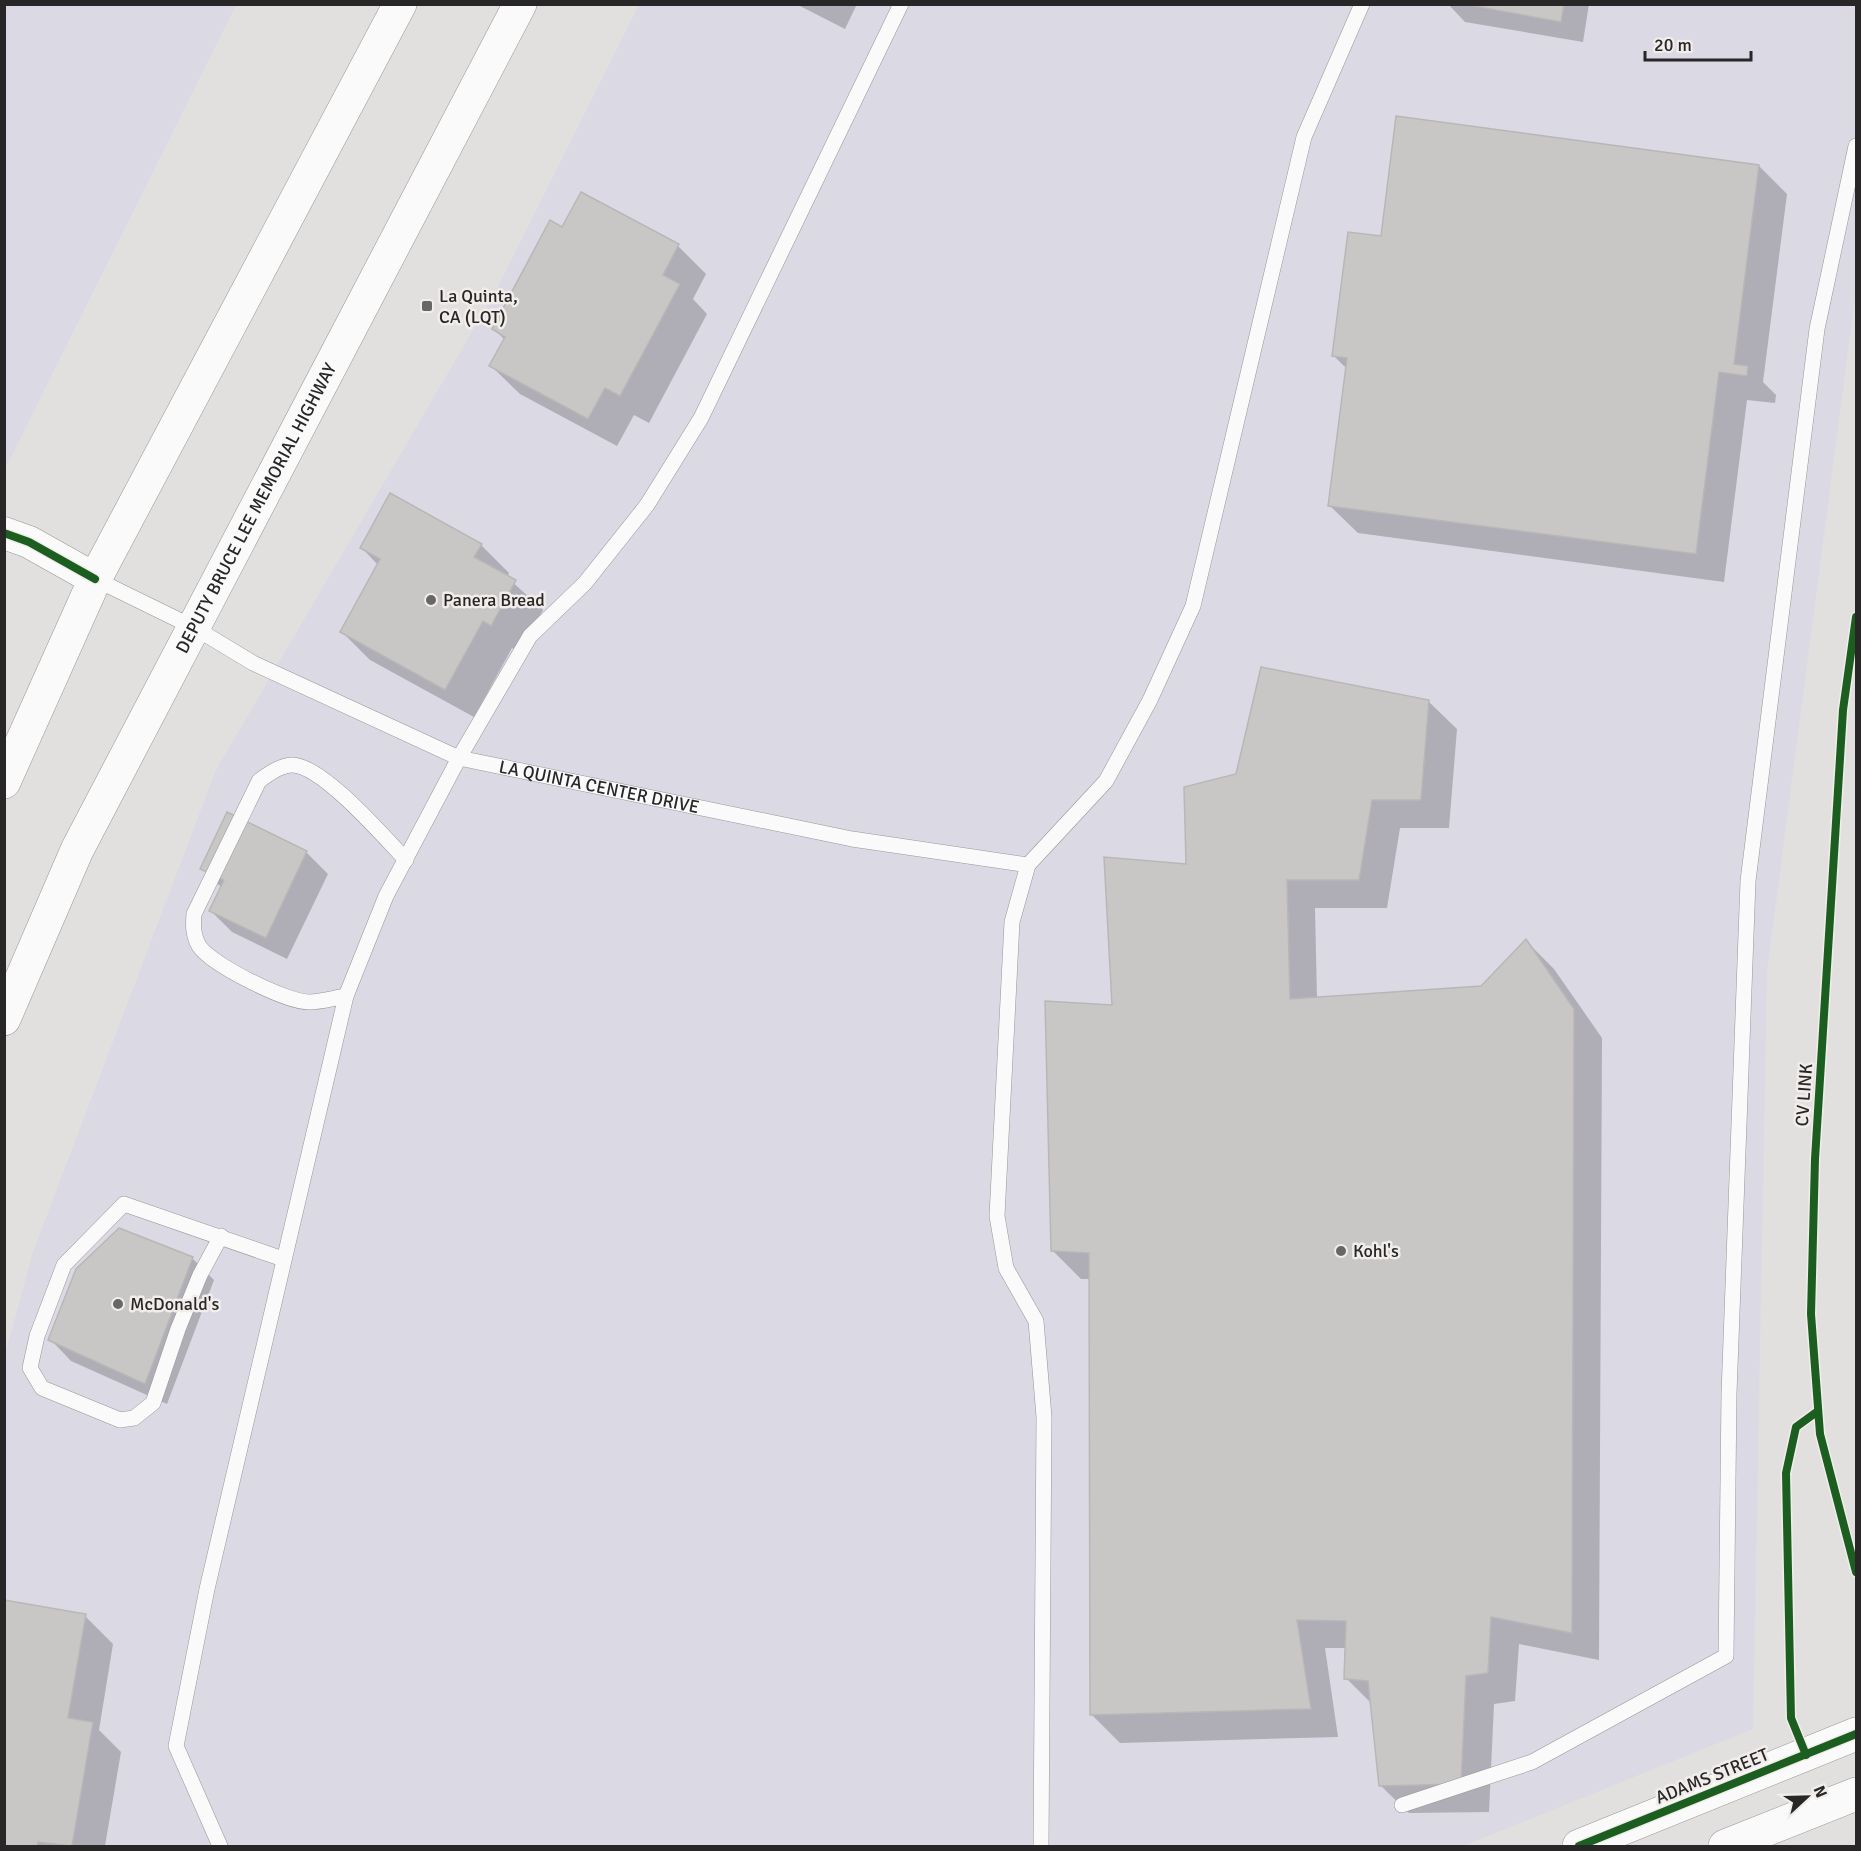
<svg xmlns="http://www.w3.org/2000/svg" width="1861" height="1851" font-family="Signika,sans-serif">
	<rect width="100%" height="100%" fill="#e2e0de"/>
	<path fill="#dbd9e4" d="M5,4L236,5L5,469L4,5Z
		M639,5H1856V290L1767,971L1753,1729L1463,1846H5V1354L33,1252L216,770L497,289Z"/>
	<path fill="#0003" d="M796,4H857L845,29Z
		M1448,4H1589L1583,42L1465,22Z
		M1759,166L1787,194L1763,382L1776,395L1775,403L1747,400L1724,582L1358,533L1329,505L1347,369L1333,355L1382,238Z
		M563,229L678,246L706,274L693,299L707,314L649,423L634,415L617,446L520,394L491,366L505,340L494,329Z
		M481,545L509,573L507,577L543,610L520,653L512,648L474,717L370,660L342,632L378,565L362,548Z
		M1428,701L1457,729L1449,828H1400L1387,908H1315L1317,999L1482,987L1526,941L1554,969L1602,1038L1599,1660L1519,1644L1515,1701L1494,1704L1489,1812L1409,1813L1380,1785L1372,1704L1346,1678L1347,1648H1325L1338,1737L1120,1743L1092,1715L1091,1279H1081L1053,1251L1114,1007L1237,776Z
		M306,852L328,874L287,959L232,932L211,911L222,888L202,869Z
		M192,1258L214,1280L167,1404L71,1361L50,1339Z
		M4,1598L9,1602L85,1616L113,1644L99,1730L121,1752L105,1846H4Z"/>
	<path fill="#c8c7c6" stroke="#b9b7b6" stroke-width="1.5" d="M1463,4H1564L1561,22Z
		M1396,116L1759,165L1734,364L1748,366L1747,376L1719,372L1696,554L1328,506L1347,358L1332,356L1348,232L1381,236Z
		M581,192L679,244L663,275L680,284L620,396L605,388L588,419L489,366L505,337L492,329L550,220L562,227Z
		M390,493L482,544L474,557L516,580L491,626L483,621L445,690L340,632L380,559L360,548Z
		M1261,667L1429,700L1421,800H1372L1359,880H1287L1290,999L1481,986L1526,939L1574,1009L1572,1633L1491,1617L1488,1673L1466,1676L1461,1784L1379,1786L1368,1681L1344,1679L1346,1621L1297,1620L1311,1709L1090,1715L1089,1253L1051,1251L1045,1001L1112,1005L1104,857L1186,864L1184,787L1236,774Z
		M227,812L307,851L266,938L209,911L224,880L200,869Z
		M119,1228L193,1257L145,1384L48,1340L76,1269Z
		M4,1600L86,1614L68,1718L93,1722L72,1846L38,1842L37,1846H4Z"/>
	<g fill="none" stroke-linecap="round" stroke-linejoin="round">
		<defs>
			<g id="service">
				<path id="s1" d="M95,579L195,628L253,663L459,758L852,839L1028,865"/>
				<path d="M346,996C334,998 321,1002 309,1002C286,1002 212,965 199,946C193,935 193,926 194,914L259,781C268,774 281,765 292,765C322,765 384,837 406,860"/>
				<path d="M221,1236L200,1275L178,1329L153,1403L134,1418L120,1420L42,1388L30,1368L37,1336L64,1265L124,1204L283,1259"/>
				<path d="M1402,1805L1532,1762L1726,1656L1729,1394L1748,881L1817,329L1856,146"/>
				<path d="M220,1846L176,1746L207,1589L346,996L386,896L459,758L530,636L585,583L647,505L701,418L901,4"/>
				<path d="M1041,1846L1044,1417L1036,1321L1006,1268L997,1216L1012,922L1028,865L1106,781L1150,700L1193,606L1304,137L1362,4"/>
			</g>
			<path id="minor" d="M4,533L29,542L95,579"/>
			<path id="tertiary" d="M1579,1846L1856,1734
				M1725,1846L1856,1794"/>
			<g id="primary">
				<path d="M4,782L95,579L400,4"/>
				<path id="s2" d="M4,1019L77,850L520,4"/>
			</g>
		</defs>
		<use href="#service" stroke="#979695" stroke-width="16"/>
		<use href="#minor" stroke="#979695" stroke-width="33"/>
		<use href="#tertiary" stroke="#979695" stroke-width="34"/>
		<use href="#primary" stroke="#979695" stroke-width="34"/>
		<use href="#service" stroke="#fbfafa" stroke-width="15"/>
		<use href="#minor" stroke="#fbfafa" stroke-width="32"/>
		<use href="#tertiary" stroke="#fbfafa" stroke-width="33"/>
		<use href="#primary" stroke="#fbfafa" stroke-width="33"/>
		<defs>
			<path id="cycleway" d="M4,533L29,542L95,579
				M1856,617L1843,710L1815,1159L1811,1314L1820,1434L1856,1572
				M1806,1755L1791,1718L1786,1473L1796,1427L1818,1411
				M1579,1846L1856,1734"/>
		</defs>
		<use href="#cycleway" stroke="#f0edeb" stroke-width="11"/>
		<use href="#cycleway" stroke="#1b5e20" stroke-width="8"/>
	</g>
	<g fill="#696766" stroke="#f0edeb" stroke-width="2">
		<rect x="421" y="300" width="12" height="12" rx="3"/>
		<circle cx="431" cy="600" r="6"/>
		<circle cx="1341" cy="1251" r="6"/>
		<circle cx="118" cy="1304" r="6"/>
	</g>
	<g text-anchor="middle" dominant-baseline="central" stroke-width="5" stroke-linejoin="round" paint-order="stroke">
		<g font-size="18" fill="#282626" stroke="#f0edeb" text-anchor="start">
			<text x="439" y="296">La Quinta,<tspan x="439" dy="21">CA (LQT)</tspan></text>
			<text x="443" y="600">Panera Bread</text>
			<text x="1353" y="1251">Kohl's</text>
			<text x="130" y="1304">McDonald's</text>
		</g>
		<g font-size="18" fill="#282626" stroke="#f0edeb">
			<text stroke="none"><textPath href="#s2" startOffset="570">DEPUTY BRUCE LEE MEMORIAL HIGHWAY</textPath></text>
			<text stroke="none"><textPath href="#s1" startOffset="549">LA QUINTA CENTER DRIVE</textPath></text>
			<text transform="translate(1804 1095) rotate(-86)">CV LINK</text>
			<text transform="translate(1712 1776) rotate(-22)">ADAMS STREET</text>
		</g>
	</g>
	<rect width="1861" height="1851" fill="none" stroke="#282626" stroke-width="12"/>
	<g transform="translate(1807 1797) rotate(68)" stroke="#f0edeb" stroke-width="4.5" paint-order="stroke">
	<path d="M0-4.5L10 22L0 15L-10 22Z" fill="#282626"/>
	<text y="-9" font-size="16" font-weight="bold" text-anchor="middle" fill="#282626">N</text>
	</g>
	<path d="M1645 51v9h106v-9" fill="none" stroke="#282626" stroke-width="3"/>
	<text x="1654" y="51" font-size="18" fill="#282626" stroke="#f0edeb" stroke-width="4.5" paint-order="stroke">20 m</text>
</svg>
